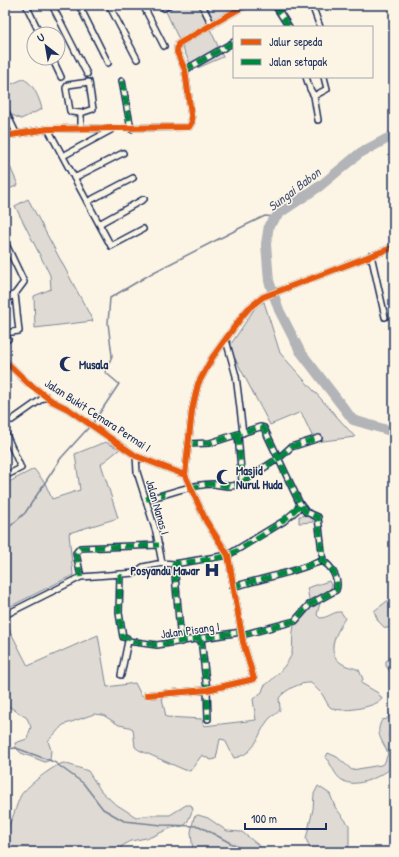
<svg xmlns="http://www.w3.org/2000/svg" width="399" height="857" font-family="'Patrick Hand',sans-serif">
	<rect width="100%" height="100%" fill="#fcf5e5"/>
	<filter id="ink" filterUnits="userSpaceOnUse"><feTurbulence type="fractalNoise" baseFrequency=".025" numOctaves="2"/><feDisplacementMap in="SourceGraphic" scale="8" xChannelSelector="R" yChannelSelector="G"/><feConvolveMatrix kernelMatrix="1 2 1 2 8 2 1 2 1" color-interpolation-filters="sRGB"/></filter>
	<g filter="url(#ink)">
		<path fill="#dfdbd4" stroke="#7d8599" d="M163,5H199L223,57L193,70Z
			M206,5H231L233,8L214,21Z
			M23,79C33,82 40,100 42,109L21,119L12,115L5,101V87Z
			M5,155L18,185L5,191Z
			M28,199L93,321L35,328L34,296L51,289L50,275L15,206Z
			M264,302L280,353L355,437L315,442L301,412L270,425L229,347L257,305Z
			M105,442L120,449L101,464L118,518L69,533L73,575L5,609V484L34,469L45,483L52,499L80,490L75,454Z
			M313,515V522L299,523V516Z
			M329,581L332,587C323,594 319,604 317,615L320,618C328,618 334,611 341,612L345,618C338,631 324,651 341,663C346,667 353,667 359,670L363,679L361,683L378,693L382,699C376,707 339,714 330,707C326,703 325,698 322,694C318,690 314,686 311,683C300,682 285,690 279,698C279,701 280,705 280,708C280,713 273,715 270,718C256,733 259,753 234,758L225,740L220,739L216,759L211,760L202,755L190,771L185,770L139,750L135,747L133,729L129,727L119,725L103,715L94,714L63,725L48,741L51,750L50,760L45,762L21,753L16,748L15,743L27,739L31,727L27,718L5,704V626L7,625L28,666L98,635L107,687L135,683L141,695L162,698L166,717L202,719L204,726L256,720L253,699L262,692L264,686C272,681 290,662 292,653C293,644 292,634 294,625C311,612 311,608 307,588Z
			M394,596V628H385L378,621L374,611Z
			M394,657V677L386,666V661Z
			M394,708V732L388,735L394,743V766C384,775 355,790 342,780C335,776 331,764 326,757L328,753L337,757L352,770L381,765L385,762L388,753C383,741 374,734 382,720L387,719Z
			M64,763L88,771L101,791L114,803L136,817L151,815H170L186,805H191L193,809L187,823L183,826L171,828L151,837L131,841L122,846L119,852L5,851V829C13,823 16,804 21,795C27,786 55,764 64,763Z
			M318,786L330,794L335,807L349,825V845L346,852H312L306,839L313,809L314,794Z
			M198,815L208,818L227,831L242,832L267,852H193L191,832L194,817Z"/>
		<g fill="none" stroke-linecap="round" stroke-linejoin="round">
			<path stroke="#767f94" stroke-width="1.5" d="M93,423L119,384L105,372L112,356L108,323L110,298L154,272L244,226L265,216L276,217
				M5,531L25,513L61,458L90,426
				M5,749L16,748L54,762L83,783L103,809L124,821L162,825L199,826L247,852"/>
			<path stroke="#b2b4b8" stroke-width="10" d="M394,135L360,153L320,186L281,212L269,225L266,244L269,281L279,310L300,351L353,420L394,432"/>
			<defs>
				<path id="street" d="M26,5L40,34
					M52,5L87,74
					M79,5L108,63
					M109,5L137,59
					M143,5L164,46
					M202,5L212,25
					M275,5L289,27
					M312,5L320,27
					M164,8L169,5
					M52,58L61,77
					M185,70L234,42
					M306,77L310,89L314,96L318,120
					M122,81L131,129
					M314,96L327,89L324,77
					M5,110L16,133
					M81,113L71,112L70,111L66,88L68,85L89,82L93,109L81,113V129
					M48,129L111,246L143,229
					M5,136L48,129L189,127L192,122L185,70L177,52L178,44L246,5
					M63,156L111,130
					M74,178L123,153
					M87,202L133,178
					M99,224L144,199
					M5,242L24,282L15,294L5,300
					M371,255L385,317
					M5,333L19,331L15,294
					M5,337L8,339
					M226,340L236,376L243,433
					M5,361L28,383L52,401L68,409L136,456L185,475L206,521L228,555L243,642L254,679L207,690L147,695
					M12,420L46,396
					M5,432L21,468L5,476
					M188,444L210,443L260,427L264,428L300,504L306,512L318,517L323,561
					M136,456L137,472L156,532L162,563
					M185,475L192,410L198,384L212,358L243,315L249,308L263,297L394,247
					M242,482L279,458L291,447L319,438
					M146,499C168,495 190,484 213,484C222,485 234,489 242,482L238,435
					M174,564L181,642
					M120,574L119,613L123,637L127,638L128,641L157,645L241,632
					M81,577L76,553L80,548L159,545
					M232,587L289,572L322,561C331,565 340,580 336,590L309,605L295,621L242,635
					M5,615L81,577L135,573L143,567L162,563L174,564L228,555L284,521L297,510L300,504
					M201,639L207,690L208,719
					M121,675L128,641"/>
			</defs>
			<use href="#street" stroke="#1b2f5e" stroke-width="8"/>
			<use href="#street" stroke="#fcf5e5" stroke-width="5"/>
			<path stroke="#00873e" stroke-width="5" stroke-dasharray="10 5" stroke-linecap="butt" d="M275,5L289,27
				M185,70L234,42
				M122,81L131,129
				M188,444L210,443L260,427L264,428L300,504L306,512L318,517L323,561
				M242,482L279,458L291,447L319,438
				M190,488C197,487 205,484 212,484C222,484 234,490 242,482L238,435
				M146,499L165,494
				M120,574L119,613L123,637L127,638L128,641L157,645L241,632
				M81,577L76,553L80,548L159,545
				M232,587L289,572L322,561C331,565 340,580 336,590L309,605L295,621L242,635
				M201,639L207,690L208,719
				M181,642L174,564C189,561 215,560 228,555C243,549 294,516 300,504"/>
			<defs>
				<path id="cycleway" d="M5,136L48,129L189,127L192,122L185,70L177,52L178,44L246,5
					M5,361L28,383L52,401L68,409L136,456L185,475L206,521L228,555L243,642L254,679L207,690L147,695
					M185,475L192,410L198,384L212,358L243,315L249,308L263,297L394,247"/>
			</defs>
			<use href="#cycleway" stroke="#fcf5e5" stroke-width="8"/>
			<use href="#cycleway" stroke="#e8590c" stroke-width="6"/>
		</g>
	</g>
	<defs>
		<symbol id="mosque-bare" viewBox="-9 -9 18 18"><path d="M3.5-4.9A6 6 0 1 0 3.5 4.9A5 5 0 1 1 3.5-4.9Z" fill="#1b2f5e" stroke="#fcf5e5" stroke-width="2.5" paint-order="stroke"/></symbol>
		<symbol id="hospital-bare" viewBox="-9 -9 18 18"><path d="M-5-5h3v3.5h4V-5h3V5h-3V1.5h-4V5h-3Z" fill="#1b2f5e" stroke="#fcf5e5" stroke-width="2.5" paint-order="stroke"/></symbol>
	</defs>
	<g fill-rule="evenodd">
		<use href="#mosque-bare" x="56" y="353" width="22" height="22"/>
		<use href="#mosque-bare" x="213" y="466" width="22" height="22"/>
		<use href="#hospital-bare" x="201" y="559" width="22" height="22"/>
	</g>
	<g text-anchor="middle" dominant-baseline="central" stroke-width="3" stroke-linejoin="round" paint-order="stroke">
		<g font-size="12" font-weight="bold" fill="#1b2f5e" stroke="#fcf5e5" text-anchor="start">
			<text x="79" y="364">Musala</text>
			<text x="236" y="470">Masjid<tspan x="236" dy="14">Nurul Huda</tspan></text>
			<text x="200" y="570" text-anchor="end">Posyandu Mawar</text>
		</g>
		<g font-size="12" fill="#1b2f5e" stroke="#fcf5e5">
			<text transform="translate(98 415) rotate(33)">Jalan Bukit Cemara Permai I</text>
			<text transform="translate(158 507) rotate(74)">Jalan Nanas I</text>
			<text transform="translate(190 630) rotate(-8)">Jalan Pisang I</text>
		</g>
		<g font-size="13" font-style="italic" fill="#485779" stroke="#fcf5e5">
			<text transform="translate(294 189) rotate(-37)">Sungai Babon</text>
		</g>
	</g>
	<rect width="399" height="857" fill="none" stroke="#fcf5e5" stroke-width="20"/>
	<rect x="10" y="10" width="379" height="837" fill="none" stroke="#1b2f5e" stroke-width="1.5" filter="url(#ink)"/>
	<rect x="233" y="26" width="140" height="52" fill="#fcf5e5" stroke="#a2a6af"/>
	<rect x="241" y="39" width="20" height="6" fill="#e8590c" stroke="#a2a6af"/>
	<text x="269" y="46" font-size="12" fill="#1b2f5e">Jalur sepeda</text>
	<rect x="241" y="59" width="20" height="6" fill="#00873e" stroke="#a2a6af"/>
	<text x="269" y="66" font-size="12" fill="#1b2f5e">Jalan setapak</text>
	<g transform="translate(46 46) rotate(329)"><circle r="19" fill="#fcf5e5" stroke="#a2a6af"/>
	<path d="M0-3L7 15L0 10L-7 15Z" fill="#1b2f5e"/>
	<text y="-6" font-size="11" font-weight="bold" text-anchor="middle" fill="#1b2f5e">U</text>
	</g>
	<path d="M245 823v6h81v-6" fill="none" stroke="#1b2f5e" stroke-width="2"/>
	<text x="251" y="823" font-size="12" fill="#1b2f5e" stroke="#fcf5e5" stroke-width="3" paint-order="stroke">100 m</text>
</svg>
